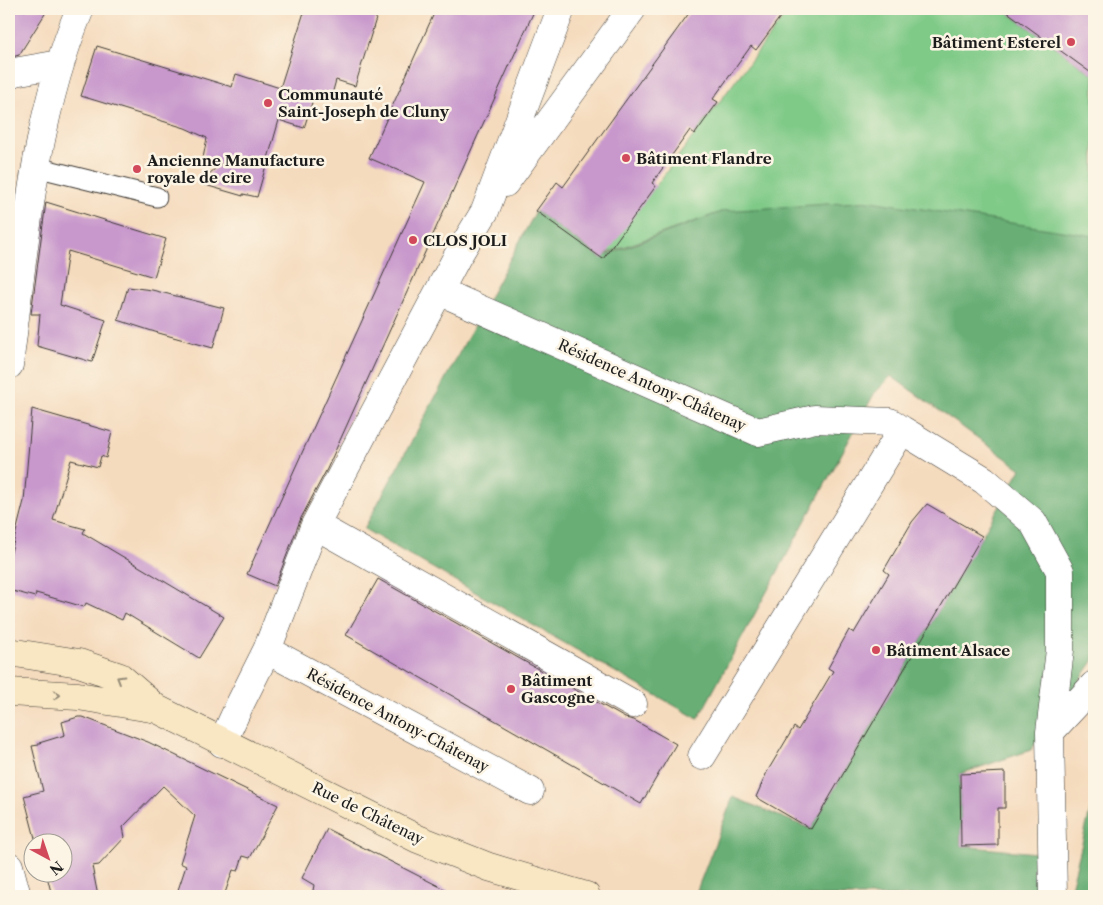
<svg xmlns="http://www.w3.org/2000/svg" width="1103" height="905" viewBox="0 0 1103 905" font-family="'Libre Caslon Text',serif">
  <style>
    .green { fill: #80ca88; stroke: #4e7352 }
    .forest { fill: #68ae74; stroke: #426548 }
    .building { fill: #c898cc }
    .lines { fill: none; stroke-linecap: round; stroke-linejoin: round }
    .service-casing { stroke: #3d3934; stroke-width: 21 }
    .minor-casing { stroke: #3d3934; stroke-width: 29 }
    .secondary-casing { stroke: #3d3934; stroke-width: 29 }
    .service { stroke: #fff; stroke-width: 19 }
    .minor { stroke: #fff; stroke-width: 28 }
    .secondary { stroke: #f9e7c3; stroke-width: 28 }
    .oneway { stroke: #968c78 }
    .poi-dot { fill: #d1495b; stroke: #fcf5e5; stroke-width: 2 }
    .labels { text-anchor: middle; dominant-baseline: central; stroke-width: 5; stroke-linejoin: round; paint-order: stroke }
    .poi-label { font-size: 15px; font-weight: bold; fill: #1c1c1c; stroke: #fcf5e5; text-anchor: start }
    .street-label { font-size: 15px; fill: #1c1c1c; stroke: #fcf5e5 }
  </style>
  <rect width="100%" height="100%" fill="#fcf5e5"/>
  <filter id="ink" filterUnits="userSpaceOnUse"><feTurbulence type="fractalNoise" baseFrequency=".02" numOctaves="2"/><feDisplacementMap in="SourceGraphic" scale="10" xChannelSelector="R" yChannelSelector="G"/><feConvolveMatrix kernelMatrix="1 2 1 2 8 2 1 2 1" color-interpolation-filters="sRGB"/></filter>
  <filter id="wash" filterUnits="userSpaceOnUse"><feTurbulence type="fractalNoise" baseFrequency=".0096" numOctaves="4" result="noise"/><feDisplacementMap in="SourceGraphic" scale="20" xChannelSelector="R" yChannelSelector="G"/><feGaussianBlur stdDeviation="1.12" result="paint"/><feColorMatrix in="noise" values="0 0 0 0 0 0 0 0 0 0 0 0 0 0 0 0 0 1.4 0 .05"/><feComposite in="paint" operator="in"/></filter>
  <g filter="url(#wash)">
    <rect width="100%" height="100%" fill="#f5dbbe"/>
    <path class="green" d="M790 9H1003L1094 75V237L724 211 604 254Z"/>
    <path class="forest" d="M871 201 1094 236V660L1031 750 960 774 961 846 1047 854 1049 896H717L697 890 733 797 811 829 1021 469 891 376 874 394 698 719 364 529 536 211 600 257 724 211Z
      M1094 795V894L1069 896Z"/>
    <g id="blocks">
      <path class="building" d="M9 9H48L19 55 9 58Z
        M305 9H379L355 86 336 80 331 98 315 93 304 128 279 120 257 197 243 194V196L198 183 221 164 203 158 207 138 185 128 81 96 97 46 232 87 236 74 280 88Z
        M436 9H535L327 469 301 518 275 586 247 574 425 182 369 158Z
        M692 9H786L756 50 751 46 713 99 718 102 695 134 690 130 652 183 656 186 603 259 536 211 557 182 563 187Z
        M1003 9H1094V75Z
        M9 191 16 193 9 242Z
        M46 202 166 239 154 277 68 251 60 305 106 320 92 362 37 346 40 314H31Z
        M128 287 152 290 224 308 213 348 155 332 118 320Z
        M32 409 112 432 106 458 101 456 98 467 71 460 53 520 85 529 83 533 224 617 199 658 125 613 122 620 86 603 84 607 36 593 35 597 9 590V560L24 501Z
        M927 504 982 536 811 829 756 797 767 772 794 727 798 730 833 671 828 668 849 630 854 633 889 574 884 570 912 522Z
        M378 579 625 718 634 720 676 744 641 804 346 635Z
        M78 717H83L148 742 278 805 250 858 243 856 238 871 233 870 224 896H176L186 866 180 863 195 816 163 786 123 827 125 837 99 865 92 866 98 896H52L46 872H62V842H36L24 796 43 791 32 746 39 745V743L65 735 62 722Z
        M1005 772V808H998V845L961 846 960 774Z
        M327 829 458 896H312L314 885 302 878Z"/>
    </g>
  </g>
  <g filter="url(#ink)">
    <use href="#blocks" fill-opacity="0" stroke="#3d3934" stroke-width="1"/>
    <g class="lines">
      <g class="service-casing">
        <path id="service" d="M36 167 157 197"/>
      </g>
      <g class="minor-casing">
        <path id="minor" d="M9 75 14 72 60 64
          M505 183 632 9
          M439 291 758 432 815 419 890 422 902 430 984 480 1033 522 1060 571V650L1050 732 1094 685
          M9 365C25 246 33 121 80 9
          M315 525 633 704
          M267 650 530 791
          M1050 732 1053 896
          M222 743 240 704 267 650 315 525 457 257 485 211 561 9
          M702 756 902 430
          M9 866 17 896"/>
      </g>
      <g class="secondary-casing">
        <path id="secondary" d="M9 652 79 663 120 677 157 709 418 839 489 867 586 896
          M9 692 78 696 157 709"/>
      </g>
      <use href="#service" class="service"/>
      <use href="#minor" class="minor"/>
      <use href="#secondary" class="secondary"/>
    </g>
    <defs><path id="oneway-chevron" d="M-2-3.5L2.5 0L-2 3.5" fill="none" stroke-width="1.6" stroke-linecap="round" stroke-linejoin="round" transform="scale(1.25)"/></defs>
    <g class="oneway">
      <use href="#oneway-chevron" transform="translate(120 679) rotate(-149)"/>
      <use href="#oneway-chevron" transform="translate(57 695) rotate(3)"/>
    </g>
  </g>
  <g class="poi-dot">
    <circle cx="1071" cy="42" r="5"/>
    <circle cx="268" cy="103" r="5"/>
    <circle cx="626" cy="158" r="5"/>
    <circle cx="137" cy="169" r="5"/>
    <circle cx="413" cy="240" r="5"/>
    <circle cx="876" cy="650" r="5"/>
    <circle cx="511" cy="689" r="5"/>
  </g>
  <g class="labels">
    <g class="poi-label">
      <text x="1061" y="42" text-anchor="end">Bâtiment Esterel</text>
      <text x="278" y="94">Communauté<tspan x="278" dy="17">Saint-Joseph de Cluny</tspan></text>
      <text x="636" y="158">Bâtiment Flandre</text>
      <text x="147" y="160">Ancienne Manufacture<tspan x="147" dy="17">royale de cire</tspan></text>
      <text x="423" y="240">CLOS JOLI</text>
      <text x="886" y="650">Bâtiment Alsace</text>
      <text x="521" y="680">Bâtiment<tspan x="521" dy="17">Gascogne</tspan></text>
    </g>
    <g class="street-label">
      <text transform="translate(652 385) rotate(24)">Résidence Antony-Châtenay</text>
      <text transform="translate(398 720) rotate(28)">Résidence Antony-Châtenay</text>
      <text transform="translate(368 813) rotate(26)">Rue de Châtenay</text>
    </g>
  </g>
  <rect width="1103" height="905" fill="none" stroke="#fcf5e5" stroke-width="30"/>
  <g transform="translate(48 858) rotate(140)"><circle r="24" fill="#fcf5e5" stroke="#a29e95"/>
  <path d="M0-4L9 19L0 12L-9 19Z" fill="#d1495b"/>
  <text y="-8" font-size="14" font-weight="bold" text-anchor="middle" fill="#1c1c1c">N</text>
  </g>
</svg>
